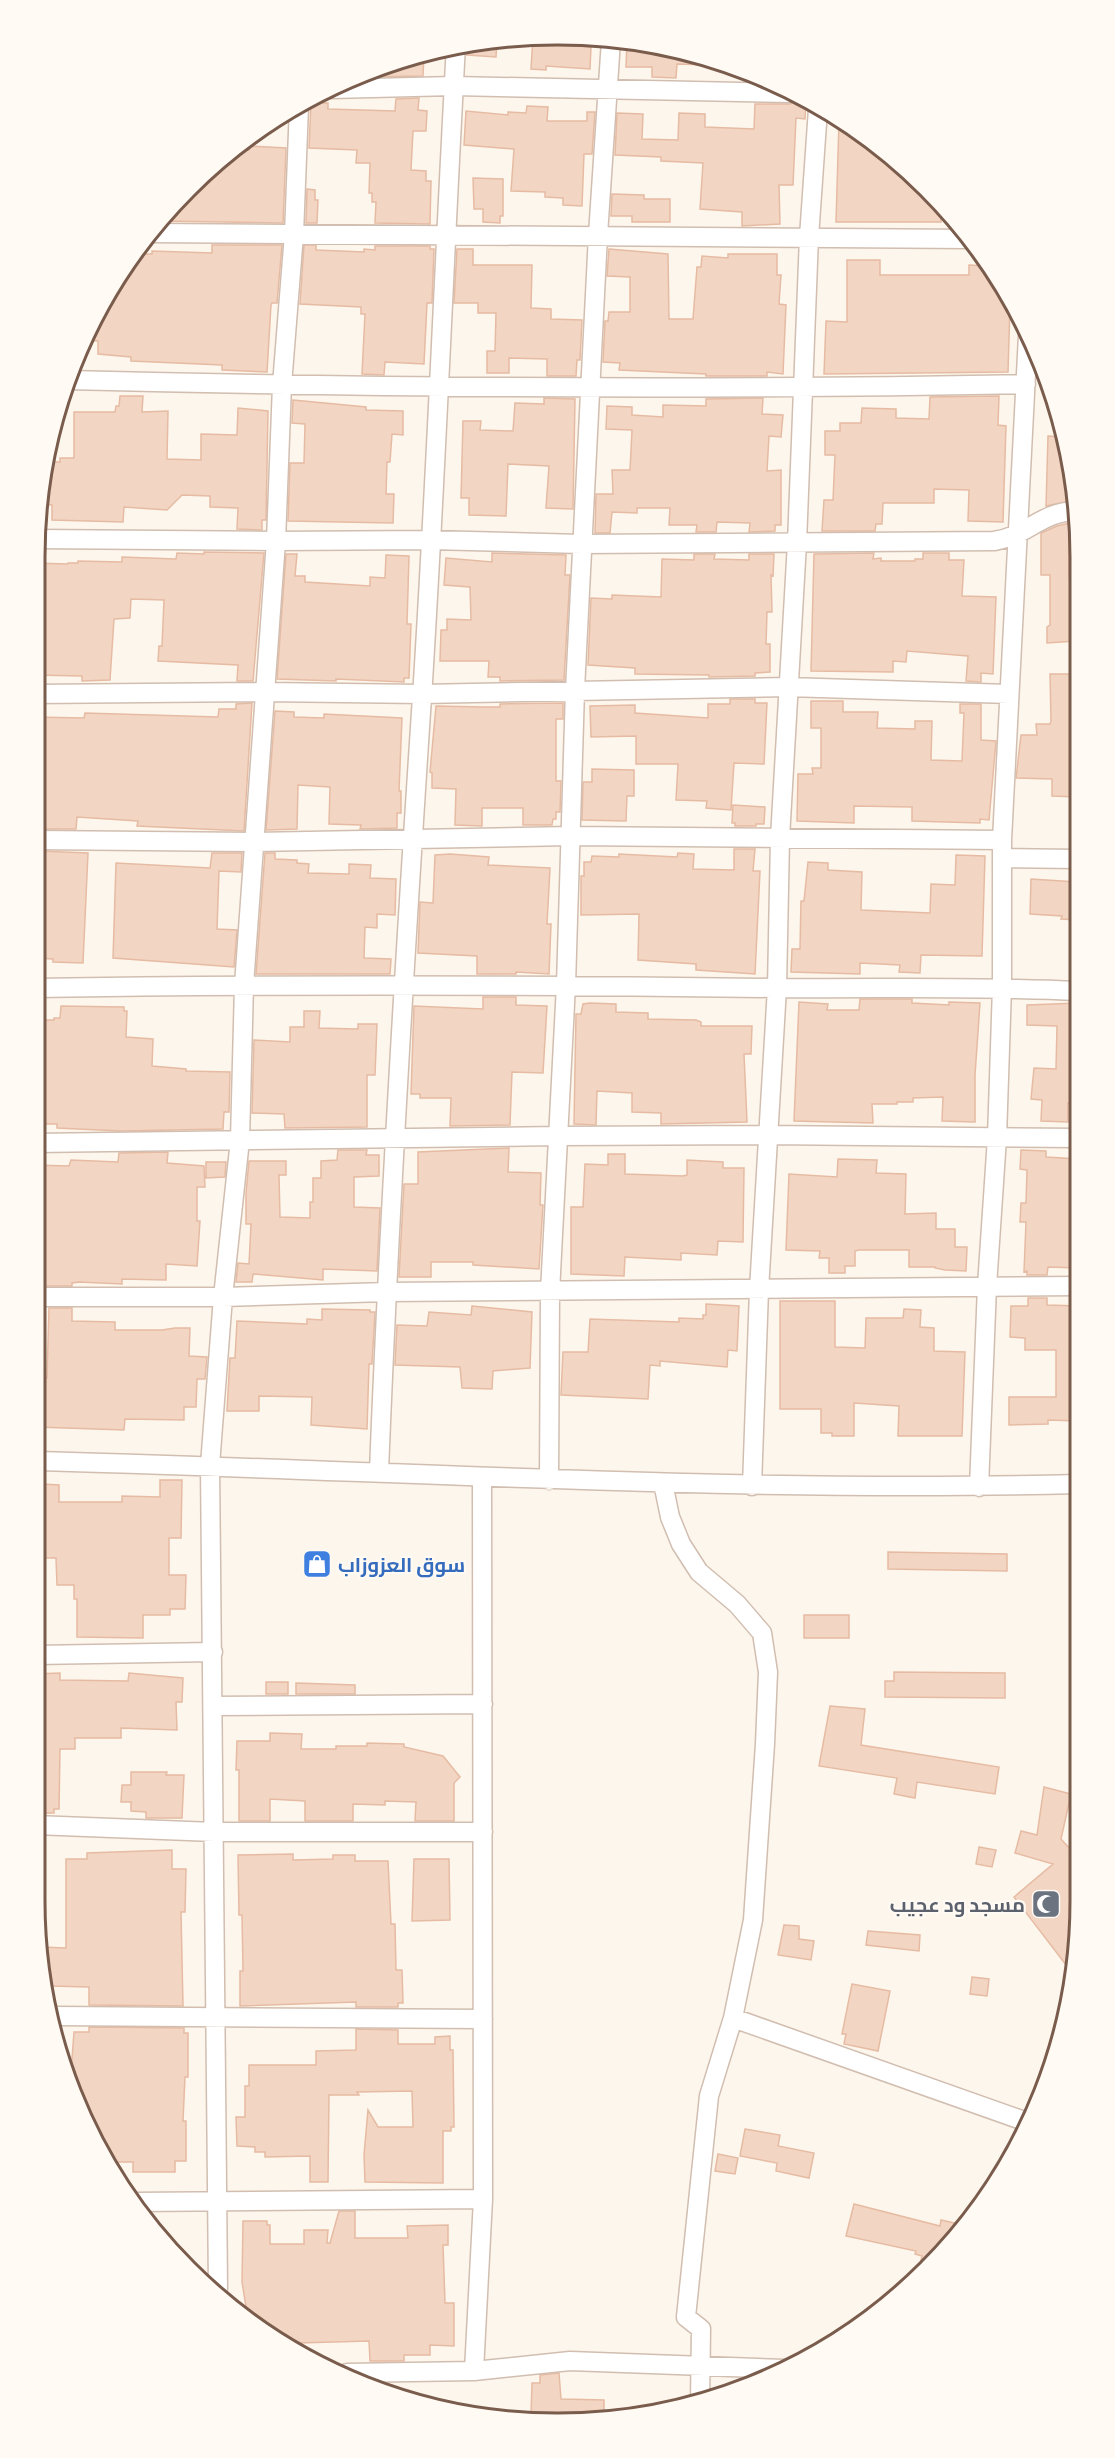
<svg xmlns="http://www.w3.org/2000/svg" width="1115" height="2458" viewBox="0 0 1115 2458" font-family="Barlow,Cairo,sans-serif">
  <style>
    .building { fill: #f3d5c3; stroke: #e6bba3; stroke-width: 1.5 }
    .lines { fill: none; stroke-linecap: round; stroke-linejoin: round }
    .minor-casing { stroke: #d1beb0; stroke-width: 21 }
    .minor { stroke: #fff; stroke-width: 18 }
    .labels { text-anchor: middle; dominant-baseline: central; stroke-width: 4.5; stroke-linejoin: round; paint-order: stroke }
    .shop-label { font-size: 20px; font-weight: bold; fill: #366cbe; stroke: #fffaf3; text-anchor: start }
    .worship-label { font-size: 20px; font-weight: bold; fill: #5b616d; stroke: #fffaf3; text-anchor: end }
    .rim { fill: none; stroke: #7a5c4d; stroke-width: 3 }
  </style>
  <rect width="100%" height="100%" fill="#fdf6ec"/>
  <path class="building" d="M559 35V45L591 47 590 69 546 66V70L531 69 533 37Z
    M497 40 496 57 467 55V43Z
    M627 41 659 44 708 59V65L677 64 676 78 652 77V67H626Z
    M424 54 423 76 352 77 357 74Z
    M419 98 418 110 427 111 426 131H413L411 170 426 171V181H431L430 224 375 223 376 202H372V193H369L370 163H356L357 150 309 148 311 103H328V109L395 111 396 99Z
    M800 99 806 102 805 119 796 118 793 185H779L780 224 742 226V212L700 209 703 163 661 161V157L615 155 617 113 643 114 642 139 678 140 679 113 705 114V127L754 129 755 104H790Z
    M527 106 548 107 547 121H587V112H595L592 154H584L582 206 563 205V198L545 197V192L511 191 514 149 464 145 466 111 508 115V112L526 113Z
    M839 121 856 131V140L876 142 941 208V222H836Z
    M249 146 286 148 283 223 160 221 187 188 218 163H230V153L234 150H249Z
    M473 178 503 179V216H500V223L483 222V209H474Z
    M307 189 315 190V200H318L317 223H306Z
    M612 194 644 195V199H670V222H632V216H611Z
    M212 245H282L277 303H272L271 305 267 372 222 370V365L131 361V357L98 354V341L83 340 122 267 134 254H152V251L212 253Z
    M304 245H316V250L364 252V249L375 250V246H430V249H434L432 303H427L424 364 385 362 384 375 362 374 365 314H361V307L300 304Z
    M457 249H473V265H532L531 308 551 309V319L582 320 580 360H577L576 376H547V359L509 358V373H487V351H495L496 313H478V303H454Z
    M609 249 668 254 669 319H693L697 267H701L702 256 728 258V254H777V275H781L779 304 786 305 783 374 767 372V376H706V374L619 370 620 363 603 362 605 321H608L609 312H630V277L607 276Z
    M847 260H880V275H969V265L988 266 1010 305 1008 372 824 374 826 321 847 322Z
    M120 396H143L142 412 168 411 167 459 201 460V434L237 435 238 408 268 411 266 520H262V530L237 529 238 508 210 507V496L182 495 167 510 124 507 123 522 52 520V505L40 504 44 462H60V458H74V412H115L116 406H119Z
    M999 396 998 425 1006 426 1003 522 968 521 969 490 934 489V503H883L882 524H876L875 531H822L824 500H833L835 455H825V431H840V423H861L862 408 896 409V418L929 419 930 397Z
    M544 398 575 399 573 509 546 508 549 466 508 464 506 516 469 515V498H461L463 421H481L480 430 513 431 515 403 544 404Z
    M763 398 762 414 783 415 781 437 769 436 767 471 781 470V525H775V531L749 532 750 523 717 522 716 532H696L697 525H669L670 508H637V513L612 512 610 533H595L596 494H613L612 470H630L632 430 606 429 607 406 632 407V415L663 417V405L706 406V399Z
    M293 400 366 407V410L403 411V435L392 434 390 462H387L386 494H394L393 523 288 521 290 463H304L305 424 292 423Z
    M1048 436 1062 437 1076 489V500L1046 506Z
    M1075 522V535H1069V578H1073L1072 589H1076V641L1047 643V627L1050 625V575H1041V533L1057 526Z
    M204 552 264 553 253 681H237L238 665 158 661 159 646H162L164 600 131 599 130 618 114 619 110 680 82 681V676L34 675V563L67 564 68 563H78V561L122 562V557L176 559 177 553 204 554Z
    M492 553 566 555 565 575H570L564 680 500 681V677H488L489 661H440L441 630H447V619L471 620 470 587 444 585 446 558 492 562Z
    M874 553 873 559 881 558V561H915V559H923V553H949V560H964L962 596 996 597 993 674 981 673V682L966 681 968 656 907 651 906 662 893 661V672L811 671 814 554Z
    M286 554H297L295 576H305V582L370 586V577L385 578 386 555 409 556 407 624H411L409 678H404V682L336 679V681L277 679Z
    M694 554H715L714 559 749 560V554H774L773 576 771 575 772 612H767L766 644H770V672L755 673V676L709 677V675L635 674V668L588 665 591 598 612 599V595L661 597 662 559 694 560Z
    M1050 674H1077V797L1052 796V779L1016 778 1021 735H1037L1036 724H1050L1051 721Z
    M730 699H755V703H767L764 764 734 763 731 810 706 808 707 801 676 800 678 764H636V736L591 737 590 706 635 705V713L708 718V704H730Z
    M811 701H843V712H878L877 728 915 729V721H932L931 760 962 761 964 713H960V704H981V740L996 741 989 820 980 819V823L912 821V807L854 806V823L797 821 798 774H813L812 768H821V728H811Z
    M252 703 244 831 137 826 138 821 77 817 76 829H34L37 768H34V717L84 718 85 713 218 717 219 709H236V704Z
    M563 703V719H556V781H561L560 812H556V819H553L552 825H523V808H482V826L455 825 456 789 432 788V773L430 772 436 706 483 707H500V704Z
    M275 711 294 712V717L324 718V714L402 718 399 791H401V813H397V828L360 829 361 825 329 824 330 787 298 785 297 829 266 830Z
    M592 769 634 770V796H627L626 821 582 820 583 782H592Z
    M733 805 765 807 764 824H756V826H735V823H732Z
    M734 849H755L753 871H760L755 974 696 970V964L638 960 639 914 581 915V876H584V862H591L592 856 619 857V854L677 857 678 853 694 854 693 869 734 870Z
    M39 851 88 853 83 963 53 962V959L34 958V862L38 863Z
    M212 853H242L241 872 219 871 217 929 237 930 234 967 113 958 116 863 210 868Z
    M265 853H275V859L297 860V863L309 864 308 873 349 874V864L371 865 370 878 396 879 395 915 377 914V928L365 927 364 958 391 959 390 974H256Z
    M450 854 489 857 488 865 550 868 547 924H551L549 974 516 972V974H477V956L418 953 420 902 433 903 435 855Z
    M956 855 985 856 982 956 921 955 920 973 899 972 900 965 860 963V974L791 972 792 949H800L801 901H804L808 862 828 863V870L862 872 861 910 930 913 931 884 955 885Z
    M1031 879 1077 882V920L1061 919 1062 916 1030 914Z
    M483 997H516V1005L547 1006 543 1073 512 1072 510 1125 450 1126 451 1098H420V1094H411L414 1006 483 1009Z
    M860 999H912V1003L949 1005V1002L980 1003 975 1075V1122L942 1121 943 1097 913 1098V1102H897V1104H872L873 1123 794 1121 799 1002 828 1004 827 1010H859Z
    M590 1003 616 1004V1012L648 1013V1019L696 1020 701 1022V1026H752L751 1054H744L747 1122 661 1124V1113L632 1112V1093L597 1091 596 1125 574 1124 576 1014H581L583 1004Z
    M1078 1003V1103H1068V1122L1041 1121 1042 1100 1031 1099 1034 1068 1056 1069 1057 1026 1027 1025V1005Z
    M61 1006 124 1007V1011H127L126 1037 153 1039 152 1066 186 1069V1071L230 1072 229 1112H224L223 1129 121 1131 57 1128V1124H34V1020H54V1018H60Z
    M304 1011H320L319 1028 358 1029V1024H377L375 1075H367V1127L285 1128 284 1114 252 1113 254 1040 290 1042V1027H304Z
    M509 1148 508 1172 541 1173 540 1205H543L539 1269 473 1265V1262H431V1277H399L404 1184H418V1152Z
    M338 1150H367L366 1155H379V1176L354 1177V1207L380 1208 377 1271 323 1269V1280L253 1274 252 1282H236L238 1263 249 1264 251 1224H246V1193L249 1161H286V1175H279L280 1217 310 1218V1202H313V1178H321V1161L337 1160Z
    M1021 1150 1046 1151V1157L1078 1159V1268L1048 1267 1047 1275H1027V1271L1024 1272 1026 1222H1020L1021 1203H1026L1027 1170 1020 1169Z
    M168 1152 167 1163 204 1166 205 1187H197V1221H200L197 1266 166 1264V1280L122 1279V1284L79 1282 72 1283V1286H34V1165L69 1166 71 1160 118 1162 119 1153Z
    M608 1154H625V1174L683 1176 687 1175V1160L723 1162V1168H744L743 1242 718 1241 717 1255 681 1253V1260L625 1257 624 1276 571 1274V1207H583L585 1164 608 1165Z
    M838 1159 877 1160 876 1173 906 1174 905 1214 936 1213V1229H955V1247H967L966 1271 945 1270 935 1268V1267H909V1250H859L855 1251V1266H845V1273H829V1258H819L820 1251 786 1250 789 1174 837 1177Z
    M206 1162H226L225 1177 206 1178Z
    M1028 1298H1047V1305L1079 1306V1421L1048 1420V1424L1009 1425V1397H1056V1350H1025V1338L1010 1337 1011 1306H1028Z
    M780 1301H835V1347L865 1348 866 1318H903L904 1309 921 1310 920 1327 934 1328V1351L965 1352 962 1436H898L899 1406 854 1403V1436H832V1433H821V1409H780Z
    M706 1304 739 1306 737 1351 728 1350 727 1367 660 1361V1366L650 1365 648 1399 561 1395 563 1352H588L590 1319 679 1322V1318L703 1319V1315H706Z
    M472 1306 532 1312 530 1368 493 1371 492 1389 462 1388 460 1367 395 1365 397 1325 427 1326 429 1312 471 1315Z
    M49 1308H72V1321L115 1322V1330H162L175 1328H190L189 1356 207 1357 205 1379H197L196 1407H184V1420L125 1419 124 1430 36 1427 34 1377 47 1378Z
    M322 1309 370 1310V1312H375L372 1364H369L367 1429 311 1425 312 1397 259 1396V1411H227L230 1358H235L237 1321 307 1324V1319L322 1320Z
    M160 1480H182L181 1538H169V1575H186L185 1609H170V1615H143V1638L77 1637V1599H74V1585H57L56 1558H37L34 1523 41 1524V1515H43V1484L59 1485V1502H122V1496L160 1497Z
    M888 1552 1007 1554V1571L888 1569Z
    M804 1615H849V1638H804Z
    M894 1672 1005 1673V1698L885 1697V1681H894Z
    M60 1673V1680L128 1681 129 1673 183 1678 182 1702H176L177 1730 121 1728V1738H75V1749H60L59 1809H54V1813H34V1674Z
    M266 1682H288V1694H266Z
    M296 1683 355 1685V1694H296Z
    M830 1706 865 1709 861 1745 999 1767 995 1794 917 1782 915 1798 894 1794 897 1778 819 1766Z
    M270 1733 302 1734 301 1749H336V1746H367V1743L404 1744V1747L443 1756 460 1777 454 1783V1821H415L416 1802 385 1801V1805L353 1804V1821H305V1801L270 1799V1821H239V1770H236L237 1741H270Z
    M131 1772H167L166 1775H184L182 1818H146V1812L131 1811V1802H121L122 1785H131Z
    M1044 1787 1071 1794 1061 1839 1080 1860V1892L1071 1900 1080 1911 1073 1974 1014 1897 1053 1864 1015 1853 1021 1831 1037 1835Z
    M979 1847 996 1850 992 1867 976 1864Z
    M172 1850V1869H186L185 1912H181L183 2006 89 2005V1987L49 1986 42 1947 66 1948V1859H87V1853Z
    M293 1854V1860L333 1859V1855H355V1861H388L391 1924H395L396 1970H402L403 2003H398V2007H356V2002L240 2006V1971H243L242 1915H239L238 1855Z
    M414 1859H449L450 1920 412 1921Z
    M784 1925 799 1926V1939L814 1941 811 1960 778 1955Z
    M868 1931 920 1935 919 1951 866 1945Z
    M972 1977 989 1979 987 1996 970 1994Z
    M852 1984 890 1991 878 2051 844 2044 846 2034H842Z
    M89 2027 184 2028V2033H188V2077H185L183 2121H186V2161H175V2172H133V2162H104L70 2086 74 2032H89Z
    M356 2029 398 2030V2044H435V2037L450 2036V2050H453L454 2127H451V2131H443V2183L365 2182 364 2155 368 2110 378 2127H413L412 2091 357 2092 359 2095H329L328 2182H310V2156L265 2157V2152H255V2147L237 2146 236 2117H245V2086H249V2065H316V2051L356 2050Z
    M745 2129 780 2135 778 2146 814 2153 809 2178 776 2171 777 2163 740 2156Z
    M718 2154 738 2158 735 2174 715 2171Z
    M854 2204 940 2226 941 2220 963 2225 950 2246 918 2273 922 2256 915 2254 916 2251 846 2236Z
    M339 2211H355V2238H408L407 2226 448 2225V2245H443L445 2303H454V2346L430 2345V2355H404V2361H370L369 2341 298 2343V2354L263 2326 262 2318H253L247 2313 242 2282 243 2221H267V2225H270V2244H304V2230H328L327 2243H330Z
    M559 2373 561 2399 604 2400V2418L531 2416 532 2383H540V2375Z"/>
  <g class="lines">
    <g class="minor-casing">
      <path id="minor" d="M331 89 454 86 790 93
        M150 233 972 239
        M67 380C387 388 706 390 1026 384
        M36 539 276 541 430 540 581 544 994 541C1028 536 1040 512 1076 511
        M35 694 265 692 422 694 788 687 1009 694
        M35 840 253 842 571 836 1002 840
        M1002 858 1077 859
        M35 988C281 984 527 985 774 988 875 989 976 986 1078 991
        M35 1143 559 1136 767 1135 1078 1138
        M35 1297H223L386 1292 1079 1286
        M35 1461C383 1470 731 1493 1079 1484
        M379 1472C389 1213 405 955 422 697 436 480 444 262 456 45
        M549 1480 550 1292 566 985 575 690 598 235 611 40
        M663 1483 670 1517 681 1544 699 1572 737 1604 762 1633 768 1672 765 1744 753 1920 733 2018 709 2096 686 2317 701 2329 700 2402
        M752 1486 759 1290 777 988 780 838 797 543 809 237 818 109
        M979 1487 987 1286 997 1138 1002 987V840L1028 335
        M35 1655 213 1652
        M213 1706 483 1704
        M35 1825 214 1832H483
        M54 2016 483 2019
        M733 2018 1027 2122
        M134 2202 483 2199
        M218 2289 210 1465 223 1297 240 1140 244 985 276 541 282 385 294 234 299 106
        M474 2371 483 2199 482 1478
        M347 2373 474 2371 570 2361 785 2369"/>
    </g>
    <use href="#minor" class="minor"/>
  </g>
  <defs>
    <g id="shop-square" transform="scale(1.5)"><rect x="-9" y="-9" width="18" height="18" rx="4" fill="#3f7fe0" stroke="#fffaf3"/><path d="M-5-2.5h2.3a2.7 3.5 0 0 1 5.4 0H5L5.5 6h-11ZM-1.5-2.5h3a1.5 2.3 0 0 0-3 0Z" fill="#fff"/></g>
    <g id="mosque-square" transform="scale(1.5)"><rect x="-9" y="-9" width="18" height="18" rx="4" fill="#6b7280" stroke="#fffaf3"/><path d="M3.5-4.9A6 6 0 1 0 3.5 4.9A5 5 0 1 1 3.5-4.9Z" fill="#fff"/></g>
  </defs>
  <g fill-rule="evenodd">
    <use href="#shop-square" x="317" y="1564"/>
    <use href="#mosque-square" x="1046" y="1904"/>
  </g>
  <g class="labels">
    <g class="shop-label">
      <text x="338" y="1564">سوق العزوزاب</text>
    </g>
    <g class="worship-label">
      <text x="1025" y="1904">مسجد ود عجيب</text>
    </g>
  </g>
  <path d="M0 0H1115V2458H0ZM557 45H558A512 512 0 0 1 1070 557V1901A512 512 0 0 1 558 2413H557A512 512 0 0 1 45 1901V557A512 512 0 0 1 557 45Z" fill="#fffaf3" fill-rule="evenodd"/>
  <path class="rim" d="M557 45H558A512 512 0 0 1 1070 557V1901A512 512 0 0 1 558 2413H557A512 512 0 0 1 45 1901V557A512 512 0 0 1 557 45Z"/>
</svg>
